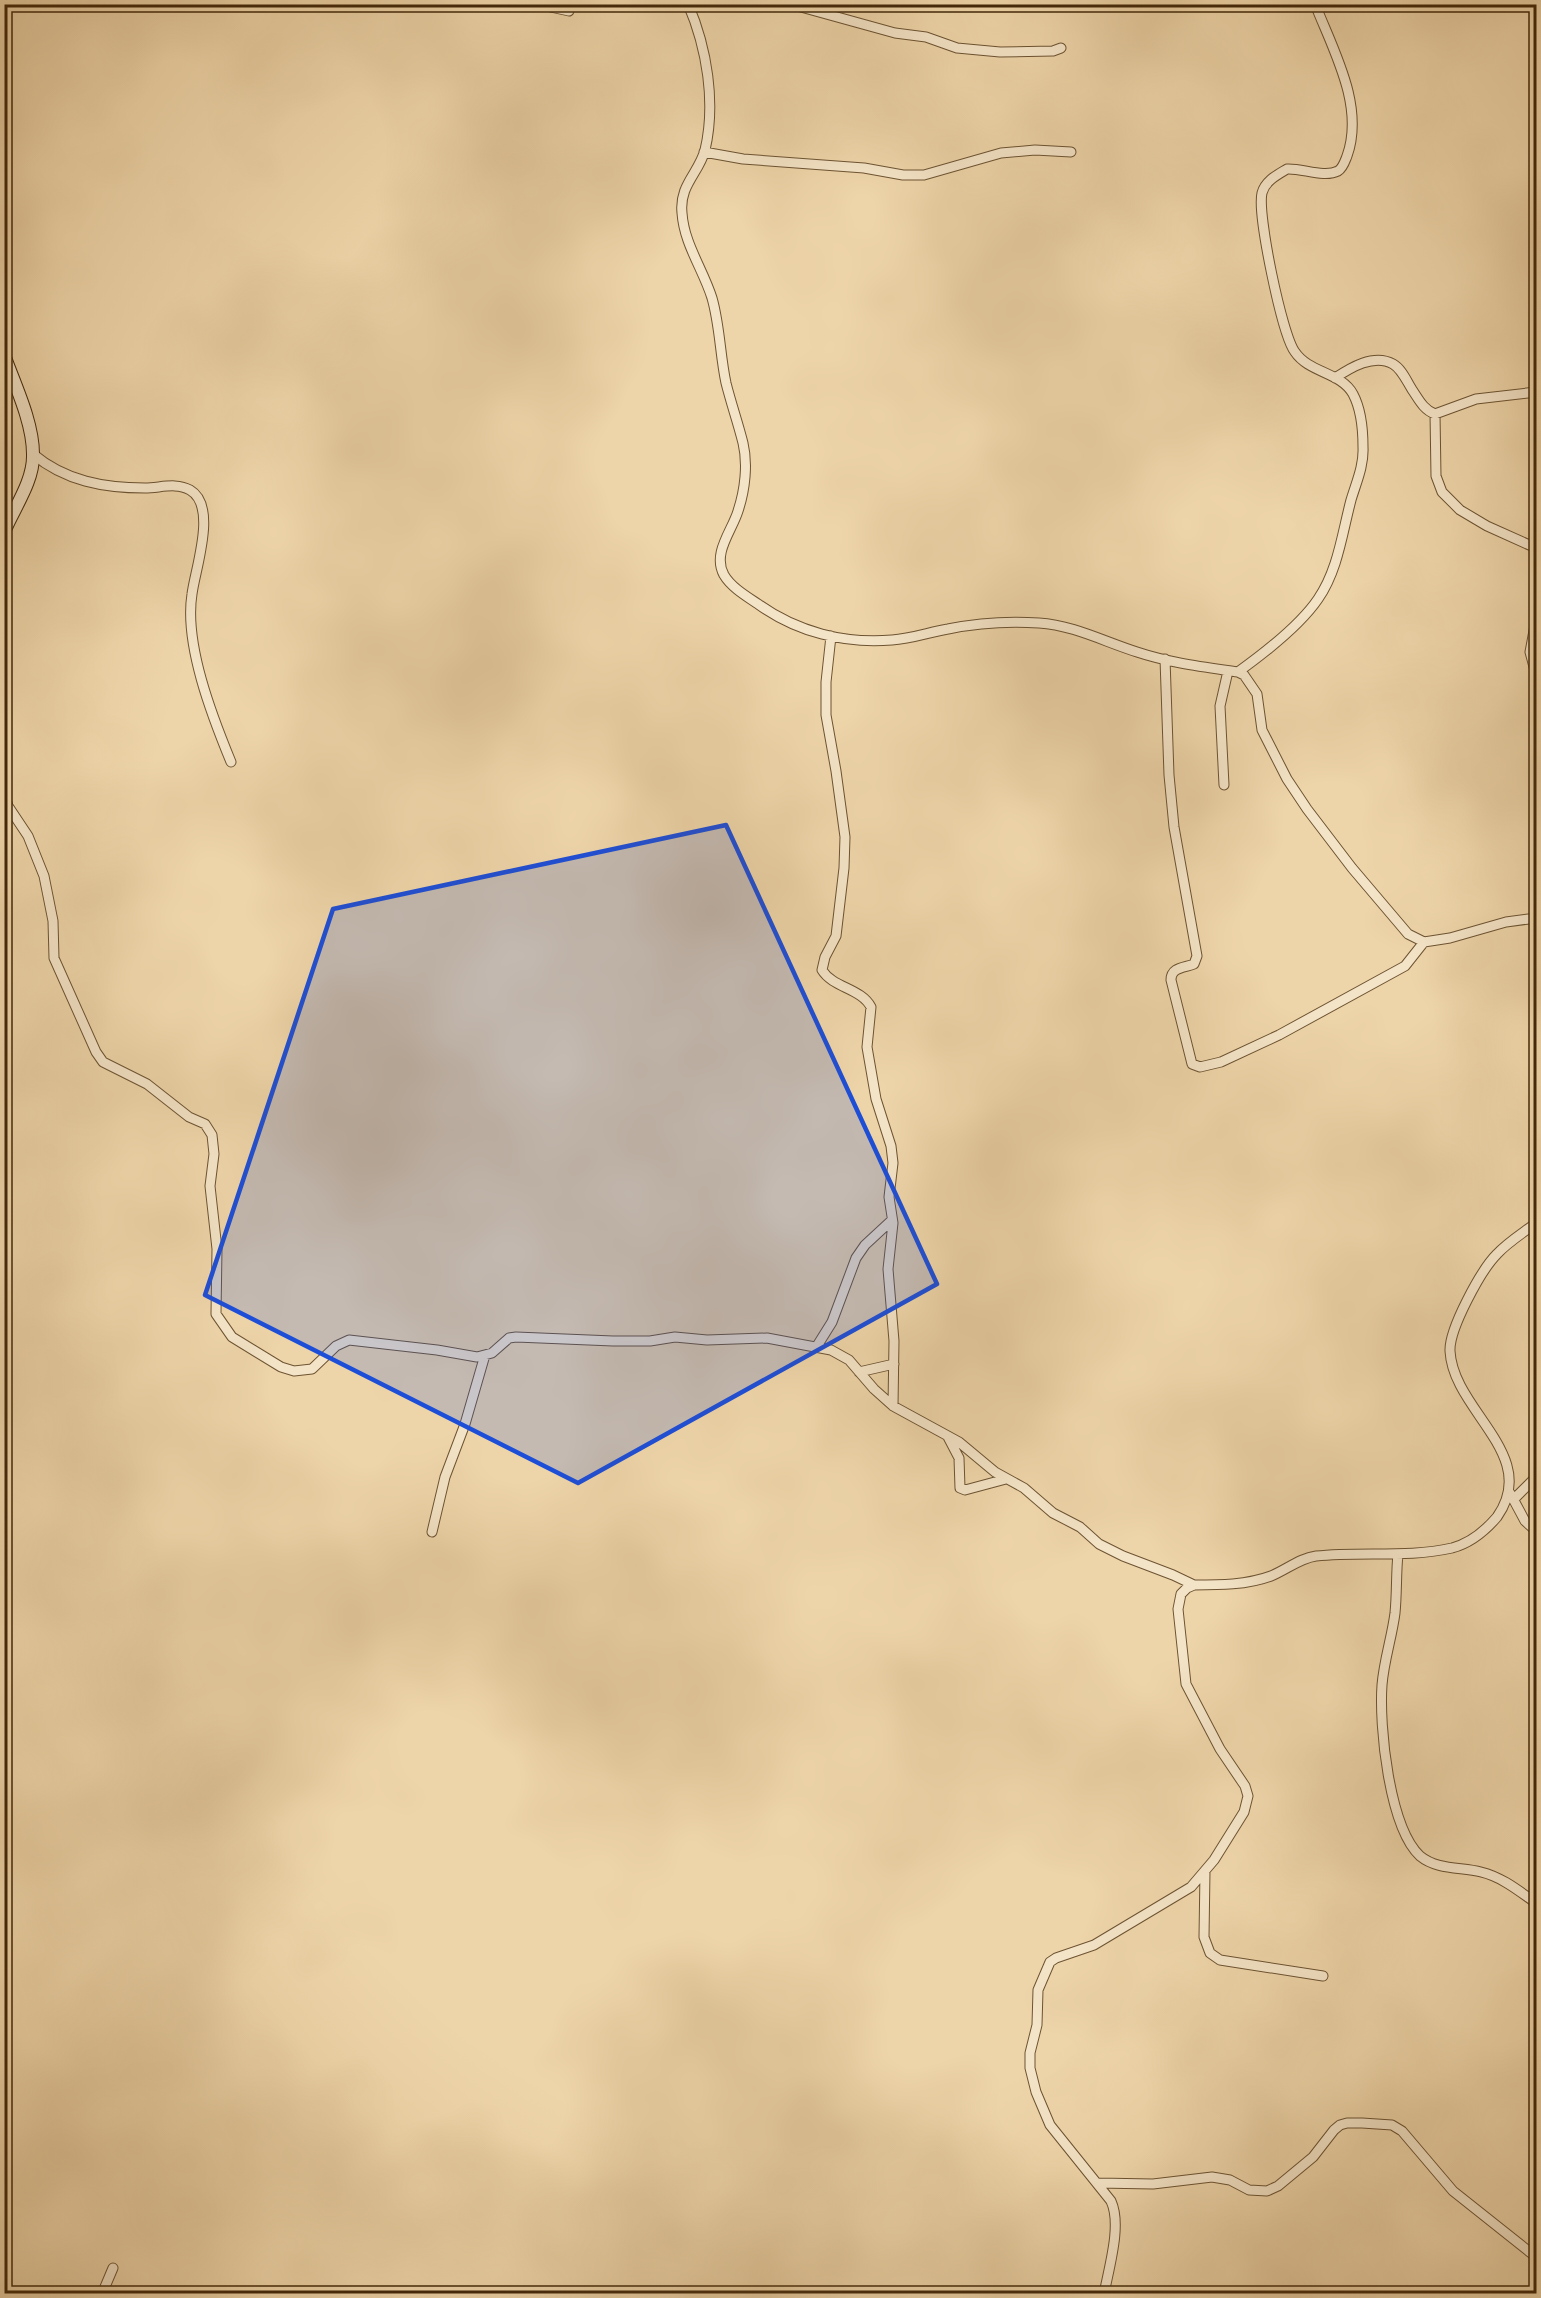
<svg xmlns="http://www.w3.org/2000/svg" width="1541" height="2298" viewBox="0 0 1541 2298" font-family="Vollkorn,serif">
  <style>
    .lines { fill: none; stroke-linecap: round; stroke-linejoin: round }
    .street-casing { stroke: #6d5332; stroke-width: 11 }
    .secondary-casing { stroke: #42280a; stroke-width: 14 }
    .street { stroke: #f4e4c7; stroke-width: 9 }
    .secondary { stroke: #f4e4c7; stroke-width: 12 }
    .marked { fill: #1d4ed8; fill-opacity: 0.2; stroke: #1d4ed8; stroke-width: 4.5; stroke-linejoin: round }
  </style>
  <rect width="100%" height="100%" fill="#eed5a9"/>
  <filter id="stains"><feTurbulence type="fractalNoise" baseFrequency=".00333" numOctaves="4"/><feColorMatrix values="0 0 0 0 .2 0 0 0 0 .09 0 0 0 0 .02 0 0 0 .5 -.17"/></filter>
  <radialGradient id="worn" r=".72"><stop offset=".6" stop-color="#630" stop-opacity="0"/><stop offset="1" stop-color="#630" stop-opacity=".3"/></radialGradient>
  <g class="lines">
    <g class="street-casing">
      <path id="street" d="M537 4 569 11V4
        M688 4C707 48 716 103 705 150 699 173 679 185 682 213 684 244 703 269 712 298 720 326 720 355 726 383 731 403 738 423 743 443 748 464 745 490 738 511 732 531 712 553 724 575 731 587 746 596 758 604 797 632 844 644 892 640 911 639 930 632 948 629 977 623 1010 621 1039 623 1073 625 1105 642 1137 652 1170 663 1204 667 1238 672L1244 675 1257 694 1262 730 1287 779 1307 809 1352 868 1408 934 1424 942 1450 938 1506 922 1536 918
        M790 4 895 33 926 37 957 48 1000 52 1053 51 1061 48
        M704 152 743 159 864 168 903 175H924L1001 153 1035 150 1071 152
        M1335 378C1350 368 1374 353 1393 364 1402 369 1407 382 1413 391 1419 400 1424 410 1435 414L1476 399 1536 392
        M1435 414 1436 476 1442 492 1460 510 1487 526 1536 548
        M33 454C65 481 104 488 145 488 160 488 176 482 190 490 218 506 195 569 192 594 184 644 212 716 231 762
        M1536 620 1530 652 1536 674
        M831 636 826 682V715L836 771 845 837 844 868 836 936 825 957 822 970C833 988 861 988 871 1007L867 1047 876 1099 891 1146 893 1163 889 1197 893 1223 888 1269 894 1341 893 1406
        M1165 659 1169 775 1174 827 1197 956 1194 964C1184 968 1171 967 1171 980L1192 1064 1200 1067 1221 1062 1279 1035 1405 966 1424 942
        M1238 672C1263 654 1301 624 1318 599 1338 570 1342 534 1351 500 1356 483 1364 466 1363 447 1363 431 1361 409 1353 394 1341 372 1309 373 1295 352 1282 335 1257 214 1262 193 1265 181 1277 175 1287 169 1302 168 1324 178 1338 171 1343 168 1345 161 1347 156 1365 106 1333 50 1315 4
        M1224 785 1220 706 1228 671
        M4 793 8 806 28 836 44 876 53 921 54 958 96 1052 103 1062 147 1084 189 1117 205 1124 212 1135 214 1154 210 1186 217 1249 216 1314 232 1337 281 1367 294 1371 312 1369 336 1346 349 1340 437 1350 477 1357 492 1353 509 1338 516 1337 613 1341H650L675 1337 707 1340 767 1338 831 1350 849 1360 874 1389 893 1406 959 1442 995 1472 1024 1488 1053 1513 1080 1527 1099 1544 1123 1556 1173 1575 1194 1585
        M817 1346 832 1322 856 1258 865 1245 892 1220
        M859 1372 894 1364
        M948 1437 959 1458 960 1488 965 1490 1006 1479
        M1510 1493 1525 1521 1536 1531
        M1514 1499 1536 1477
        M432 1532 445 1477 465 1424 485 1355
        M1398 1554C1396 1573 1397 1593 1395 1613 1392 1637 1384 1660 1382 1685 1379 1726 1389 1827 1420 1856 1437 1870 1461 1867 1481 1872 1502 1877 1519 1891 1536 1903
        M1205 1871 1204 1937 1210 1953 1220 1960 1323 1976
        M1098 2183 1153 2184 1212 2177 1230 2180 1249 2190 1267 2191 1278 2186 1313 2157 1334 2130 1340 2125 1347 2123H1362L1392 2125 1402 2131 1453 2191 1536 2257
        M102 2294 113 2268
        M1104 2294C1109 2267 1122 2225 1111 2201L1050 2125 1036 2092 1030 2068V2053L1037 2025 1038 1990 1050 1962 1056 1958 1094 1945 1191 1887 1214 1860 1244 1812 1248 1796 1245 1786 1220 1749 1186 1684 1178 1609 1181 1594 1187 1588 1194 1585C1219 1585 1247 1585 1271 1576 1286 1570 1300 1558 1316 1556 1361 1551 1408 1558 1452 1548 1471 1543 1485 1531 1497 1517 1541 1455 1453 1411 1450 1351 1449 1329 1481 1270 1497 1254 1508 1242 1523 1233 1536 1223"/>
    </g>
    <g class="secondary-casing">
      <path id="secondary" d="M4 355C15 385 33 422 33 454 34 481 14 508 4 532"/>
    </g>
    <use href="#street" class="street"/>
    <use href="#secondary" class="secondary"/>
  </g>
  <path class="marked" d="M726 825 937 1284 578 1483 205 1295 333 909Z"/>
  <rect width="1541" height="2298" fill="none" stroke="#eed5a9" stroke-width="24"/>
  <rect x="6" y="6" width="1529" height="2286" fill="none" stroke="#42280a" stroke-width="3"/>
  <rect x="12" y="12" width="1517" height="2274" fill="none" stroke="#42280a" stroke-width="1.5"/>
  <rect width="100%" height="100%" filter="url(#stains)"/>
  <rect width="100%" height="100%" fill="url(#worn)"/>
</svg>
